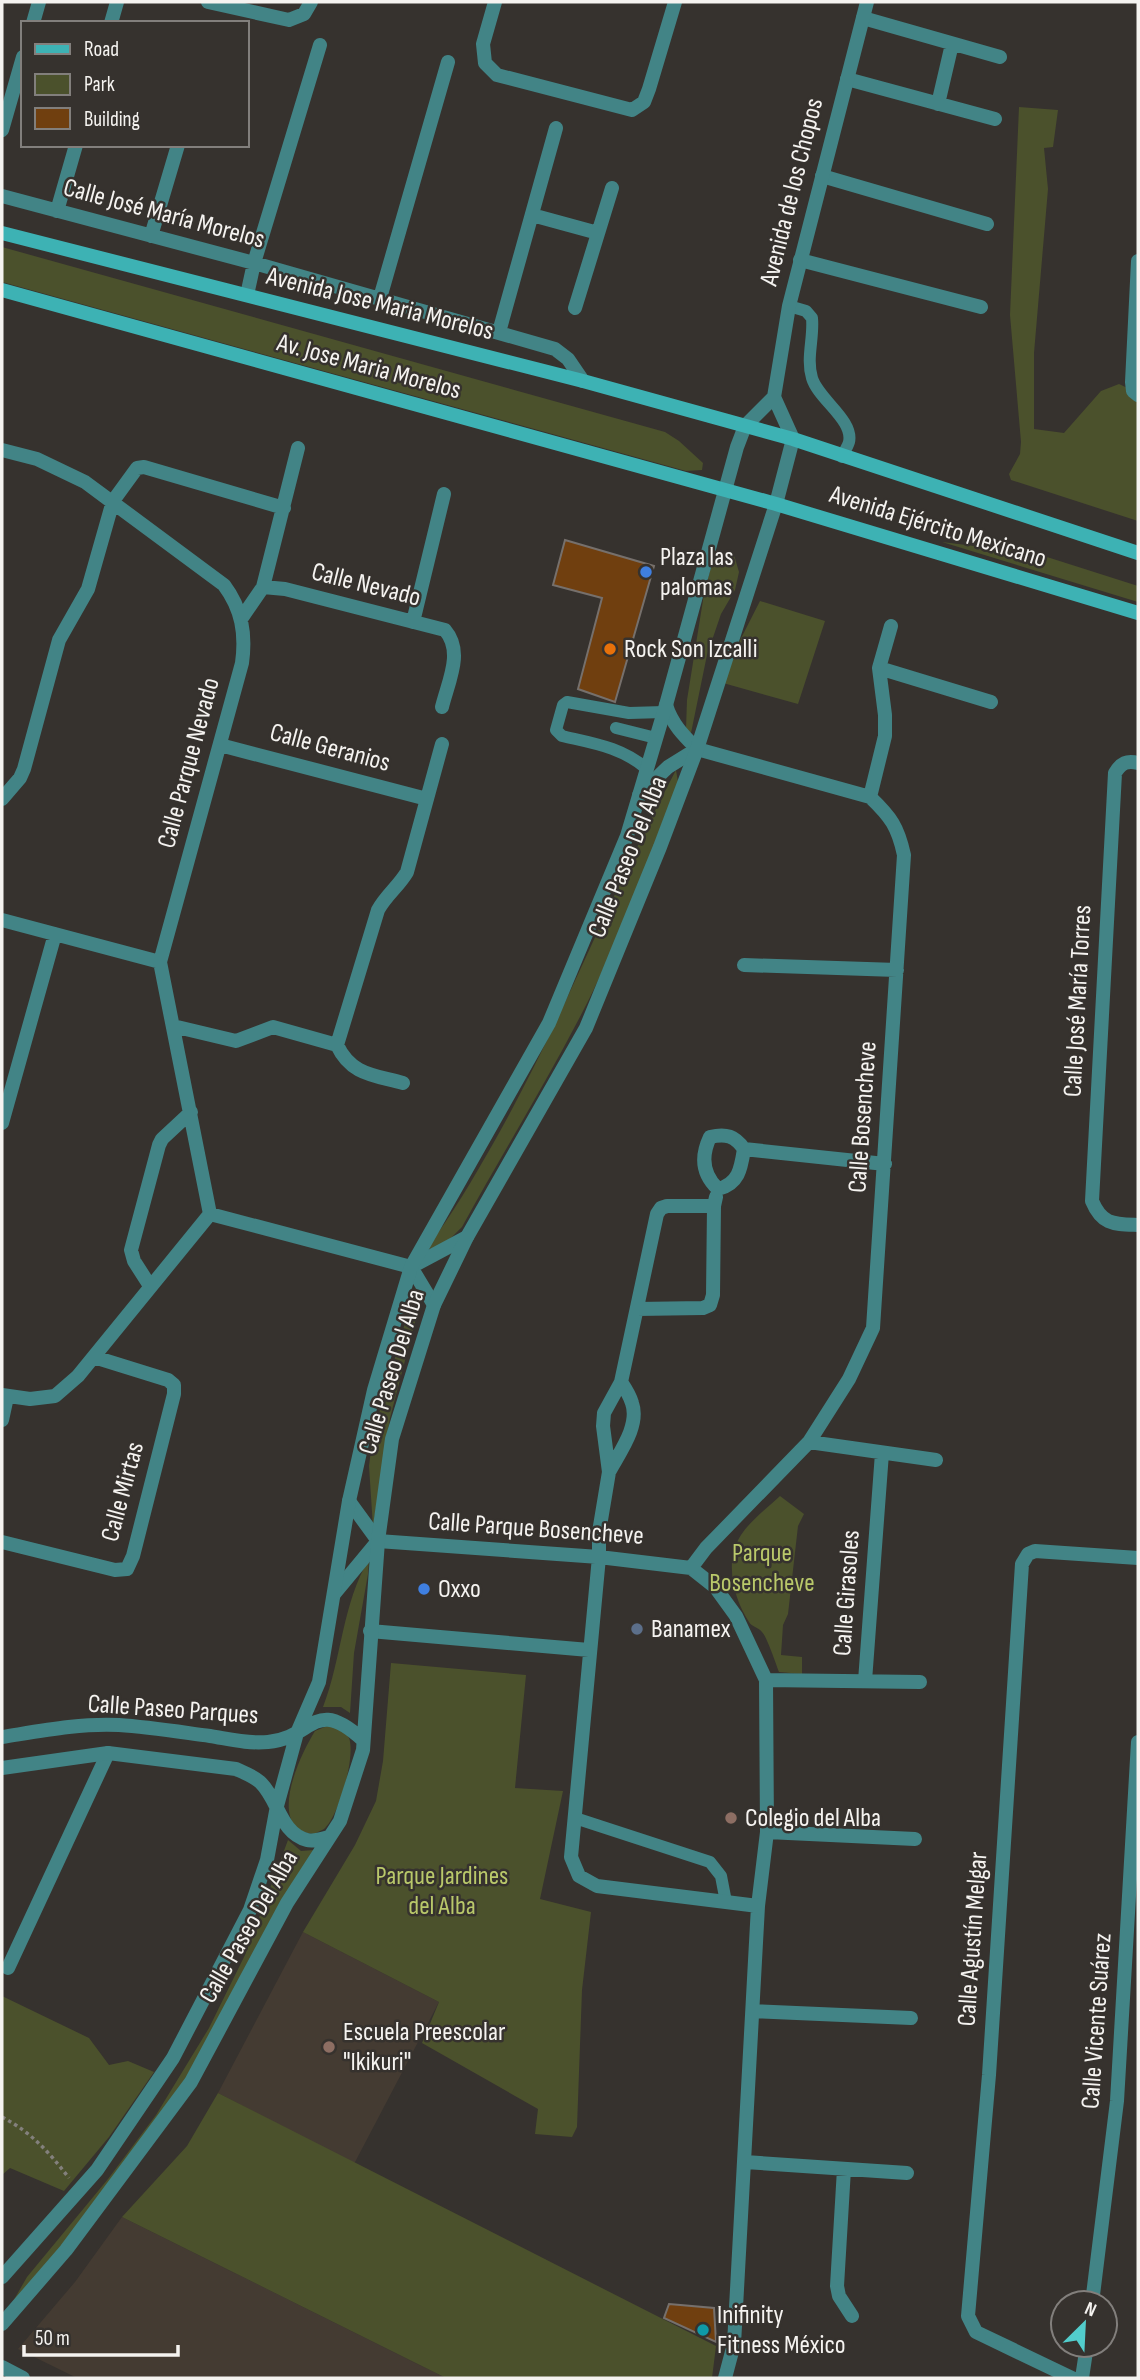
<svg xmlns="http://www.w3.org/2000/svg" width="1140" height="2380" viewBox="0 0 1140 2380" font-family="'Sofia Sans Condensed',sans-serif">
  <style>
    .built { fill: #443b32 }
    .green { fill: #4b512c }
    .building { fill: #703f0f; stroke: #76706c; stroke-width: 2 }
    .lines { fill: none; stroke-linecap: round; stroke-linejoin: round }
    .path { stroke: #83807c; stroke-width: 3.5; stroke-dasharray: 3.5 3.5; stroke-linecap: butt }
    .service { stroke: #428486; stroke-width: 12 }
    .minor { stroke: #428486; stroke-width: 14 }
    .tertiary { stroke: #428486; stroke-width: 14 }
    .secondary { stroke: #3db2b4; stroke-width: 14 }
    .shop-dot { fill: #3f7fe0; stroke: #36322e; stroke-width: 2.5 }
    .food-dot { fill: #e8710a; stroke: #36322e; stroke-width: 2.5 }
    .service-dot { fill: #5c6f8a; stroke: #36322e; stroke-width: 2.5 }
    .education-dot { fill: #8d6e63; stroke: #36322e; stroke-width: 2.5 }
    .culture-dot { fill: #0f9aa8; stroke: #36322e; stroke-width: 2.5 }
    .labels { text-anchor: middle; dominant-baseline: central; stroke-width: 5; stroke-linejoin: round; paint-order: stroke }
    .street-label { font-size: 26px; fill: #f5f3f0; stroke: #36322e }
    .poi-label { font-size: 26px; fill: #f5f3f0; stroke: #36322e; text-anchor: start }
    .park-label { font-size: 26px; fill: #b9c86a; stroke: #36322e }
  </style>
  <rect width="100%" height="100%" fill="#36322e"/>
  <path class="built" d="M303 1932 439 2002 354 2164 218 2093Z
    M122 2217 446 2378H77L18 2349 75 2282Z"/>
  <path class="green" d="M1019 107 1058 110 1053 147 1044 148 1048 189 1034 353V429L1064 433 1101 391 1119 384 1138 393V521L1011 480 1009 474 1020 454 1021 442 1010 315Z
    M2 247 665 432 679 441 703 463 702 470 686 471 2 282Z
    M942 542 1015 551 1047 557 1138 586V602Z
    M727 552 734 555 739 572 735 590 721 614 707 655 691 733 686 729 687 700 704 594 711 567Z
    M760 601 825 621 798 704 723 683 732 656Z
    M676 770 678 782C651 851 626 923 594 989 554 1071 505 1148 462 1227 451 1238 442 1249 426 1249 452 1215 473 1179 494 1142 562 1022 611 892 676 770Z
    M415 1288 419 1291 420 1303 390 1418 373 1527 369 1466 373 1434Z
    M780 1496 804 1514 798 1526 788 1614 783 1625 781 1655 802 1657V1674L779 1672C776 1664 767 1637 762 1632 758 1627 752 1627 749 1622 733 1598 724 1560 741 1535 751 1520 767 1508 780 1496Z
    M369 1559 368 1574 354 1653 350 1713 341 1707H323C342 1658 342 1604 369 1559Z
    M391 1663 526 1675 515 1788 563 1791 540 1899 591 1912 582 1990 577 2127 572 2137 535 2134 538 2109 422 2043 439 2002 303 1932 355 1845 376 1801 383 1761Z
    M332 1724C338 1728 346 1732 349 1738 356 1756 339 1816 324 1829 321 1831 317 1832 314 1834 307 1833 299 1832 294 1825 278 1802 302 1752 315 1731Z
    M288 1840 301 1851 314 1850 186 2080 58 2255 4 2317 27 2277 108 2179 156 2115 209 2028 245 1955Z
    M2 1996 89 2038 109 2065 128 2061 154 2072 109 2137 64 2191 10 2168 2 2175Z
    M218 2093 716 2346 712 2378H446L122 2217 187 2146Z"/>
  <path class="building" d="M565 540 654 566 615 702 578 689 602 598 553 585Z
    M669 2304 714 2308 716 2342 664 2318Z"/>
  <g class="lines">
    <path class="path" d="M2 2117C32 2133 48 2151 69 2178"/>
    <path class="service" d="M789 306 806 311 812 318C814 338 806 358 812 378 818 399 854 420 849 442 848 446 844 452 842 457
      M616 728 656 738
      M647 769C622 747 592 743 562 736L556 730 563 705 567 702 629 713 664 712
      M575 1818 710 1862 721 1876 726 1902"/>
    <path class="minor" d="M208 2 289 20 304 14 311 2
      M495 2 483 44 485 63 497 75 632 110 644 102 649 89 675 2
      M863 18 1000 57
      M33 23 39 2
      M111 23 117 2
      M847 79 995 119
      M938 104 952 44
      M2 130 23 57
      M822 176 987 224
      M2 196 254 263 555 349 568 359 583 381
      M57 211 76 145
      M532 215 598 233
      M151 236 178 145
      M800 260 981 307
      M1138 261 1132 382 1133 391 1138 395
      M247 295 254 263 320 45
      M380 298 448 62
      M575 308 612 188
      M499 332 556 128
      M2 450 37 459 85 482 224 585C242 609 246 634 242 663L160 962 210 1214 78 1376 55 1396 30 1399 2 1395
      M263 587 285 589 445 630C464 652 448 682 442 707
      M241 619 263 587 298 448
      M413 622 444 494
      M879 668 991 702
      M666 705C672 724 683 735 697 749L870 797C891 817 898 827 904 855L873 1328 849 1379 809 1442 706 1548 691 1568
      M220 745 427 799
      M1138 763C1127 760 1121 763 1115 773L1092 1201C1102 1225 1114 1224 1138 1225
      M639 795 668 767 697 749
      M870 797 885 736V715L879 668 891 626
      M2 799 20 778 24 769 59 640 88 589 113 501 137 468 144 467 284 508
      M2 920 160 962
      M744 965 897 970
      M173 1026 236 1041 273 1027 337 1045C351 1075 374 1075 403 1083
      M337 1045 378 910C386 895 399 886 407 872L442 744
      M2 1123 55 934
      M718 1189C702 1174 701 1156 710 1137 726 1133 735 1136 744 1149L885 1164
      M718 1189C739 1184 741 1168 744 1149
      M714 1206H667L661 1208 657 1214 621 1382 604 1413 603 1426 609 1472 599 1532V1557L571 1857 579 1876 597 1886 758 1906
      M210 1214 411 1267 467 1237
      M411 1267 434 1305
      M150 1286 134 1261 131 1250 159 1145 162 1139 191 1112
      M637 1309 703 1308 710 1305 713 1295 714 1206 716 1197
      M2 1420 7 1397
      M809 1442 936 1460
      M609 1472C619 1453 640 1426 632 1403 630 1396 625 1388 621 1382
      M349 1501 378 1541
      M378 1541 599 1557 691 1568 715 1587 736 1616 766 1680 767 1832 758 1906 734 2344 725 2378
      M2 1542 115 1570 127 1569 133 1556 174 1394V1385L168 1380 94 1357
      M334 1594 378 1541
      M370 1631 589 1650
      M766 1680 920 1682
      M865 1681 882 1453
      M767 1832 915 1839
      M8 1968 108 1753
      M753 2011 911 2018
      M745 2162 907 2173
      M844 2169 837 2286 839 2296 852 2316
      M1092 2303 1117 2101 1138 1742
      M2 2367 23 2378
      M1072 2378 976 2332 968 2316 989 2075 1022 1564 1028 1554 1035 1551 1138 1558
      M1082 2378 1087 2345"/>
    <path class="tertiary" d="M2 1737C40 1731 80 1723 119 1725 149 1727 180 1732 210 1736 229 1739 248 1744 268 1742 314 1738 314 1695 363 1740
      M2 1768 108 1753 236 1769C245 1773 253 1776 260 1782 279 1800 280 1833 307 1840 314 1842 322 1839 329 1837
      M2 2277 97 2170 173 2058 250 1910 267 1860 277 1806 297 1733 319 1682 349 1501 374 1390 411 1267 549 1023 627 836 666 705 737 447 745 426 774 397
      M2 2324 66 2250 191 2082 287 1903 340 1821 363 1750 378 1541 392 1439 434 1305 467 1237 586 1028 660 847 697 749 776 504 793 439 774 397 789 306 867 2"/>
    <path class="secondary" d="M2 233 583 381 793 439 1138 553
      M2 290 776 504 1138 613"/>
  </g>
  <g class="shop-dot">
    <circle cx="646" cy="572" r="7"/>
    <circle cx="424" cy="1589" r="7"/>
  </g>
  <circle class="food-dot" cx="610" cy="649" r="7"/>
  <circle class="service-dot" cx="637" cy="1629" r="7"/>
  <g class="education-dot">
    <circle cx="731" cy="1818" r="7"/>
    <circle cx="329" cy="2047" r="7"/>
  </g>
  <circle class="culture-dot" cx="703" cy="2330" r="7"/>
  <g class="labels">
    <g class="street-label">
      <text transform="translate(792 192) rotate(-76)">Avenida de los Chopos</text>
      <text transform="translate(164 214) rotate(15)">Calle José María Morelos</text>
      <text transform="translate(380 304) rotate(14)">Avenida Jose Maria Morelos</text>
      <text transform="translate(369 367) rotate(15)">Av. Jose Maria Morelos</text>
      <text transform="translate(938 527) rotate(17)">Avenida Ejército Mexicano</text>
      <text transform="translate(366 585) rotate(14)">Calle Nevado</text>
      <text transform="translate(330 748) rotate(15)">Calle Geranios</text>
      <text transform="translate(189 763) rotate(-75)">Calle Parque Nevado</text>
      <text transform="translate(628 857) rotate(-68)">Calle Paseo Del Alba</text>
      <text transform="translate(1078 1001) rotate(-87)">Calle José María Torres</text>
      <text transform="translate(863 1117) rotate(-86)">Calle Bosencheve</text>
      <text transform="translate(392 1372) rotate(-73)">Calle Paseo Del Alba</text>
      <text transform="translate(123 1492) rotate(-75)">Calle Mirtas</text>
      <text transform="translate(536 1529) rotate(4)">Calle Parque Bosencheve</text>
      <text transform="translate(847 1593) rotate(-86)">Calle Girasoles</text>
      <text transform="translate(173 1710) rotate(4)">Calle Paseo Parques</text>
      <text transform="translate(249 1927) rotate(-60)">Calle Paseo Del Alba</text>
      <text transform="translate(973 1939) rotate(-86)">Calle Agustín Melgar</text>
      <text transform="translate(1097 2021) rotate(-86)">Calle Vicente Suárez</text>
    </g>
    <g class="poi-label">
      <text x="660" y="557">Plaza las<tspan x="660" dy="30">palomas</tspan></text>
      <text x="624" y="649">Rock Son Izcalli</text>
      <text x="438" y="1589">Oxxo</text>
      <text x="651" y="1629">Banamex</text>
      <text x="745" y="1818">Colegio del Alba</text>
      <text x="343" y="2032">Escuela Preescolar<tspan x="343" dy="30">"Ikikuri"</tspan></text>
      <text x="717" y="2315">Inifinity<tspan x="717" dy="30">Fitness México</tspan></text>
    </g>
    <g class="park-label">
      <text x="762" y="1553">Parque<tspan x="762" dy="30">Bosencheve</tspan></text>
      <text x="442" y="1876">Parque Jardines<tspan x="442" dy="30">del Alba</tspan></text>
    </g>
  </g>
  <rect width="1140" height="2380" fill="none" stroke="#f5f3f0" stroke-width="7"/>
  <rect x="21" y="21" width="228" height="126" fill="#36322e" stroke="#827f7c" stroke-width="2"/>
  <rect x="35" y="44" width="35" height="10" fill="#3db2b4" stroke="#827f7c" stroke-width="2"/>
  <text x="84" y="56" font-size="21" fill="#f5f3f0">Road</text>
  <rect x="35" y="74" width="35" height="21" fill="#4b512c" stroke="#827f7c" stroke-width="2"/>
  <text x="84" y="91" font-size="21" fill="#f5f3f0">Park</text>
  <rect x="35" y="108" width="35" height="21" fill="#703f0f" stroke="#827f7c" stroke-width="2"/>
  <text x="84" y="126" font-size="21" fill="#f5f3f0">Building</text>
  <g transform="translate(1084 2324) rotate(24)"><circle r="33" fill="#36322e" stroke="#827f7c" stroke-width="2"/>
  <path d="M0-5L12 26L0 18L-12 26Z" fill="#52cdcc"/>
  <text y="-10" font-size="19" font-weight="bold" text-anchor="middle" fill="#f5f3f0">N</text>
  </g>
  <path d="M24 2345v10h154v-10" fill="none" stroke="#f5f3f0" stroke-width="3.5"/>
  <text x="35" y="2345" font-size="21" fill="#f5f3f0" stroke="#36322e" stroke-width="5" paint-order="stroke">50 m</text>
</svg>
